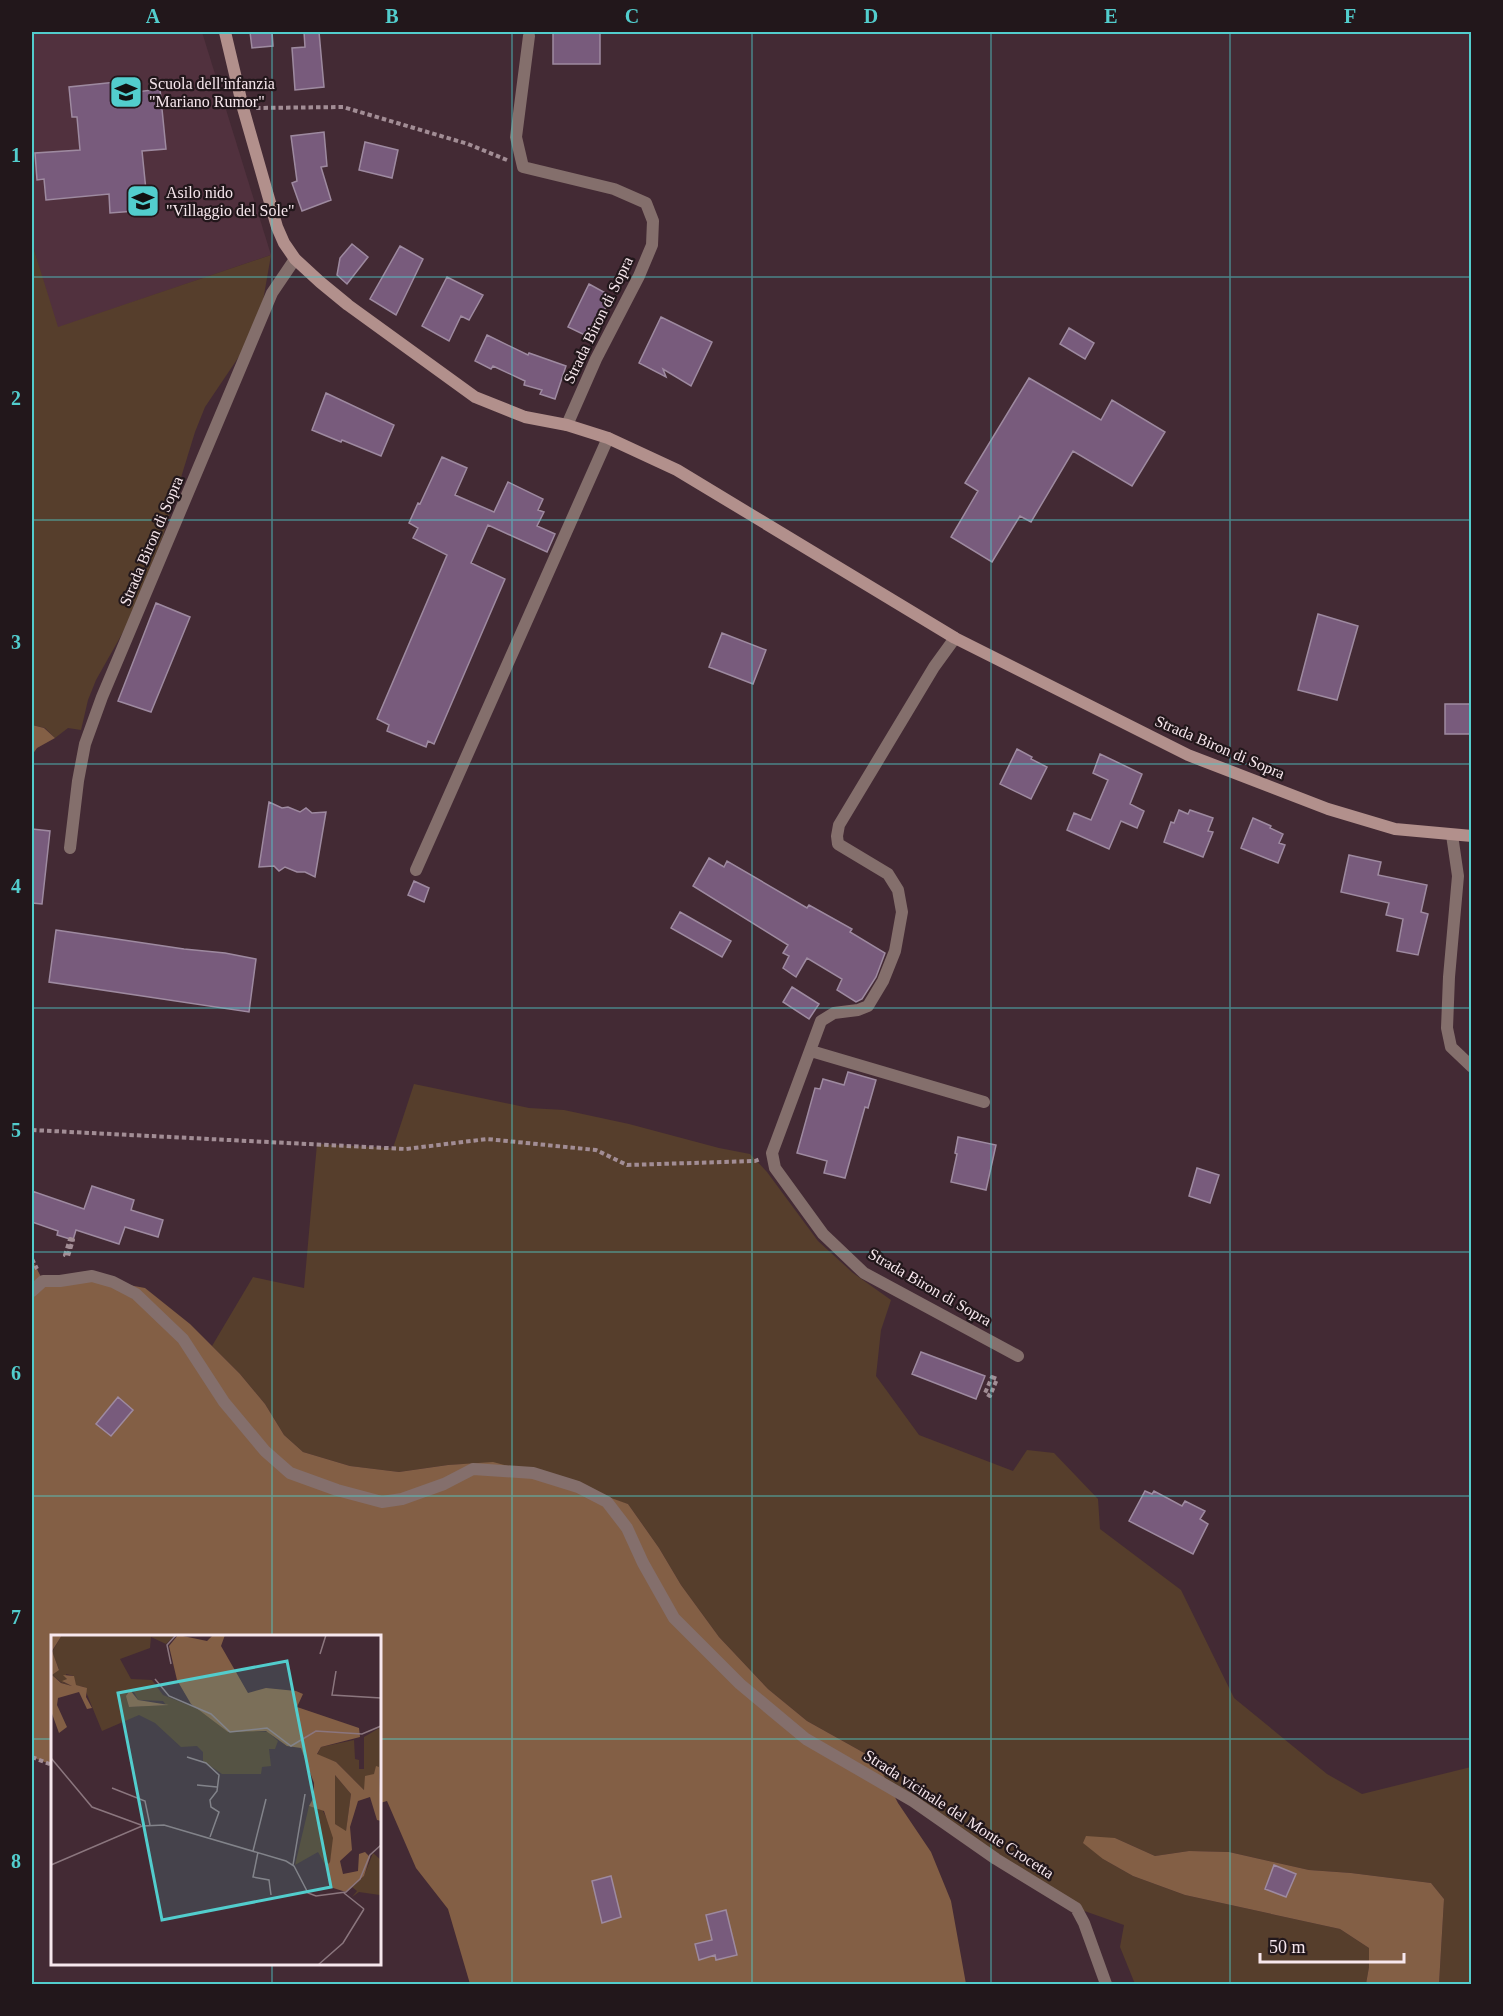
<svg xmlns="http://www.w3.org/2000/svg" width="1503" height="2016" viewBox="0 0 1503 2016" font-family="Georgia,serif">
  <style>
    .built { fill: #51313e }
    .green { fill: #563e2c }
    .forest { fill: #835f45 }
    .building { fill: #785b7c; stroke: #9e8aa0; stroke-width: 1.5 }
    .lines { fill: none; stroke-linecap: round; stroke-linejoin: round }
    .path { stroke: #a28d95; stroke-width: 4; stroke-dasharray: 4.5 3; stroke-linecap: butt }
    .street { stroke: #846f6c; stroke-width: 12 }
    .secondary { stroke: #b2908c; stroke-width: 12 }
    .grid { fill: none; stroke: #52cdcd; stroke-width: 1.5; stroke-opacity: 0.55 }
    .labels { text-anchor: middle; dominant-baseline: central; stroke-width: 4.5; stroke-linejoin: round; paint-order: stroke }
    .poi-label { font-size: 16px; fill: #f7e7ed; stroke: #22171b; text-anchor: start }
    .street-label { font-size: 16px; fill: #f7e7ed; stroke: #22171b }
    .inset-road { fill: none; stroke: #8b767e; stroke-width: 1.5 }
    .view { fill: #52cdcd; fill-opacity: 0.15; stroke: #52cdcd; stroke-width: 3 }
    .inset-edge { fill: none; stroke: #f7e7ed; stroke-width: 3 }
    .neatline { fill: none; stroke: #52cdcd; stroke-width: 2 }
    .grid-label { font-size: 20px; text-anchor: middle; font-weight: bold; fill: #52cdcd }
  </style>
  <rect width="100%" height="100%" fill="#432a34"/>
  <path class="built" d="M32 32H202L271 255 57 328 32 243Z"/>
  <path class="green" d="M32 243 58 327 271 255 263 301 240 355 205 407 195 432 163 536 127 625 96 680 88 700 81 730 68 728 55 738 45 728 32 725Z
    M414 1084 529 1108 564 1110 629 1124 719 1148 750 1154 767 1172 818 1241 853 1273 891 1300 881 1330 876 1376 919 1435 1013 1471 1027 1450 1054 1453 1098 1499 1100 1529 1181 1590 1234 1698 1327 1774 1362 1794 1471 1767V1984H1439L1444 1899 1431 1883 1351 1873 1309 1870 1229 1852 1189 1851 1155 1856 1115 1838 1103 1859 1133 1876 1185 1895 1340 1929 1369 1948V1967L1366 1984H1135L1120 1947 1124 1925 1076 1908 879 1780 875 1759 807 1721 768 1689 719 1637 681 1585 659 1548 628 1504 493 1463 448 1465 399 1472 350 1466 303 1452 284 1435 265 1404 240 1374 212 1346 253 1277 304 1288 317 1144 393 1148Z"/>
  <path class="forest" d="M32 725 44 728 55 738 37 748 32 755Z
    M32 1259 43 1281H107L145 1288 190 1324 240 1374 265 1404 284 1435 303 1452 350 1466 399 1472 448 1465 493 1462 563 1481 628 1504 659 1548 681 1585 719 1637 768 1689 807 1721 875 1759 898 1803 931 1852 951 1901 966 1984H470L448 1909 416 1868 387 1801 380 1803V1636H52V1765L32 1757Z
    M1086 1836 1115 1838 1155 1856 1189 1851 1229 1852 1309 1870 1351 1873 1431 1883 1444 1899 1439 1984H1366L1369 1967V1948L1340 1929 1185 1895 1133 1876 1103 1859 1083 1843Z"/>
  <path class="building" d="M250 32H272L273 46 252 48Z
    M304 32H319L324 87 295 90 292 48 305 47Z
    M553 32H600V64H553Z
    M126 81 128 93 160 89 166 149 142 151 148 210 110 213 109 194 46 200 44 179 37 180 35 153 80 150 77 117H72L69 87Z
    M324 132 327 166 321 167 331 200 302 211 292 183 297 181 291 136Z
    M365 142 398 150 392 178 359 170Z
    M352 244 368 257 347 284 337 275 340 258Z
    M400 246 423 259 396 315 370 299Z
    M447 277 483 295 469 320 461 316 449 341 422 326Z
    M589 284 611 296 591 338 568 327Z
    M661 317 712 342 691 386 663 369 666 377 639 363Z
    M1069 328 1094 343 1085 359 1060 344Z
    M487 335 528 355 529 353 566 366 555 399 540 394 542 390 524 385 525 381 493 366 491 369 475 361Z
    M1029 378 1101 420 1112 400 1165 432 1132 486 1073 451 1031 522 1020 516 992 562 951 537 978 491 965 483Z
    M326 393 394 425 381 456 342 440 341 442 312 430Z
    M442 457 467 468 455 495 494 512 508 482 543 499 538 510 544 512 537 526 555 534 547 552 488 525 471 563 505 579 434 744 428 741 426 747 387 731 389 725 377 719 447 555 413 538 418 528 409 523 418 503 420 504Z
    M156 603 190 617 151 712 118 701Z
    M1318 614 1358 626 1337 700 1298 690Z
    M722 633 766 650 753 684 709 667Z
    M1445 704H1472V734H1445Z
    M1017 749 1032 757 1031 759 1047 767 1031 799 1000 784Z
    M1100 754 1142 774 1130 804 1144 811 1137 828 1121 821 1109 849 1067 830 1074 813 1091 820 1108 780 1093 773Z
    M269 802 282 808 288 807 300 812 306 808 312 813 326 812 315 877 305 872H297L285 867 279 871 274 866 259 867Z
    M1179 810 1188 814 1190 810 1213 818 1208 831 1213 832 1203 857 1164 842 1171 822 1174 823Z
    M1253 818 1271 826 1270 828 1283 834 1279 843 1285 845 1278 863 1241 848Z
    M32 829 50 831 42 904 32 903Z
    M1349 855 1381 862 1378 875 1427 885 1421 912 1428 914 1418 955 1397 951 1403 919 1386 915 1389 903 1341 892Z
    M709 858 724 867 727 861 807 908 809 905 852 929 850 932 885 953 876 977 862 999 856 1002 837 990 842 979 807 958 796 977 783 968 789 956 783 953 788 945 693 886Z
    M414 881 429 888 424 902 408 895Z
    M680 912 731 941 722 957 671 928Z
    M56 930 184 949 225 953 256 959 249 1012 49 982Z
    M792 987 819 1004 809 1019 783 1002Z
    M848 1072 876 1080 868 1108 865 1107 845 1178 824 1173 827 1161 797 1153 815 1088 820 1089 823 1079 844 1085Z
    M958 1137 996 1145 986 1190 951 1182 957 1154 955 1153Z
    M1197 1168 1219 1175 1210 1203 1189 1196Z
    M92 1186 134 1200 131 1210 163 1220 158 1237 125 1227 119 1244 76 1230 73 1240 57 1235 58 1231 32 1222V1191L84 1209Z
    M921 1352 985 1376 976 1399 912 1374Z
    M118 1397 133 1410 111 1436 96 1424Z
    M1145 1491 1152 1494 1154 1491 1182 1506 1185 1501 1205 1511 1200 1519 1208 1524 1193 1554 1129 1521Z
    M1274 1865 1296 1874 1286 1897 1265 1889Z
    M611 1876 621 1917 602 1923 592 1881Z
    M726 1910 737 1955 716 1960 715 1955 699 1960 695 1944 712 1940 706 1915Z"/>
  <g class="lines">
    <path class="path" d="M256 108 343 107 468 144 507 160
      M32 1130 406 1149 487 1139 596 1150 627 1165 755 1161 760 1159
      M70 1239 73 1240 68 1256 65 1255Z
      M32 1259 37 1269
      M992 1377 997 1379 990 1396 985 1393Z
      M32 1757 52 1765"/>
    <path class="street" d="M529 36 516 137 523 167 614 189 646 203 653 221 652 245 639 276 596 359 567 425
      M955 638 934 667 839 825 837 836 838 844 888 874 898 890 902 912 895 951 883 981 868 1006 858 1010 834 1013 821 1021 772 1153 775 1168 823 1234 864 1273 1018 1356
      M1452 835 1458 876 1449 977 1447 1028 1451 1047 1472 1067
      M70 848 78 781 85 744 102 697 272 293 295 259
      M416 870 608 438
      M811 1051 984 1102
      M32 1291 43 1281H60L92 1276 113 1282 136 1294 183 1339 224 1402 265 1451 290 1473 337 1490 382 1502 402 1499 444 1484 473 1469 533 1473 578 1487 607 1502 627 1528 643 1563 674 1618 740 1684 806 1739 913 1801 996 1859 1076 1908 1084 1923 1106 1984"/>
    <path class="secondary" d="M225 32 243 108 277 227 284 243 295 259 320 282 348 305 475 397 525 417 567 425 608 438 677 470 955 638 1188 755 1328 809 1395 829 1472 836"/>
  </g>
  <path class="grid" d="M272 32V1636M512 32V1984M752 32V1984M991 32V1984M1230 32V1984M32 277H1472M32 520H1472M32 764H1472M32 1008H1472M32 1252H1472M32 1496H1472M32 1739H52M380 1739H1472M272 1964V1984"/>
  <defs>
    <g id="school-square" transform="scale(1.725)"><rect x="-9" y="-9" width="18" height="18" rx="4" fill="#52cdcd" stroke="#22171b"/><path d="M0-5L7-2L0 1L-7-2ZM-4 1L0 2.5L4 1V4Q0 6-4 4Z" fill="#111"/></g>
  </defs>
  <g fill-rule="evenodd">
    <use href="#school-square" x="126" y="92"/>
    <use href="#school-square" x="143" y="201"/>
  </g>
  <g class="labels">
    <g class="poi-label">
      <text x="149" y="83">Scuola dell'infanzia<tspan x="149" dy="18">"Mariano Rumor"</tspan></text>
      <text x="166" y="192">Asilo nido<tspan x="166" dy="18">"Villaggio del Sole"</tspan></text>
    </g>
    <g class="street-label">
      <text transform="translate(598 320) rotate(-64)">Strada Biron di Sopra</text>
      <text transform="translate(151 541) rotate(-67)">Strada Biron di Sopra</text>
      <text transform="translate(1220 747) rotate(23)">Strada Biron di Sopra</text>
      <text transform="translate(930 1287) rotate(30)">Strada Biron di Sopra</text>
      <text transform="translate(959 1814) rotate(33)">Strada vicinale del Monte Crocetta</text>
    </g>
  </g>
  <g transform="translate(51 1635)">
    <rect width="330" height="330" fill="#432a34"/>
    <path d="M11 0H124L115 9 100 2 99 13 69 24 80 44 101 45 112 60 203 96 217 97 227 106 224 114H218L220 131 211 132 210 139H171L152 126V117L146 111 130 112 104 88 88 80 51 96 33 52 23 50V41L15 39 16 44 12 47 22 51 11 48 1 40 8 34 1 17ZM83 57 87 65 112 66 115 70 78 72 76 58ZM330 92V155L328 132 313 155 285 127 266 120 270 112 303 105 304 124 308 125V134H313V102ZM284 140 300 159 295 197 284 189ZM258 171 271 174 278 188 283 204 279 227 275 231 267 217 244 230ZM322 218 330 225V271L329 260 308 257 301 262 306 256 301 252 313 241Z" fill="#563e2c" fill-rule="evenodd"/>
    <path d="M0 0H11L1 16 8 35 1 40 10 48 21 51 11 46 16 44 12 40 23 41 25 50 36 53 35 62 41 73 36 74 28 57 7 63 6 70 16 92 8 98 0 76ZM127 0 156 6 162 0H174L170 11 197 58 215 53 245 56 252 59 246 72 308 93 309 102 270 112 266 119 285 127 313 155 314 141 323 139 325 131 328 132 330 186 326 185 319 162 307 166 299 192 301 215 289 226 292 239 307 236 308 219 314 217 319 222 313 241 295 257 279 252 275 231 279 227 282 203 273 176 258 171 263 162V148L250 113 236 111 215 96 177 97 140 69 126 45 118 11ZM284 140 300 159 295 196 284 189ZM79 55 87 65 118 70 78 72 75 61Z" fill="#835f45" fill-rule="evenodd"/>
    <path class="inset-road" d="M269 19 275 0M120 29 116 10 125 0M285 36 281 60 330 63M104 44 118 61 160 79 179 97 216 93 240 111 265 96 311 99 330 91M136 122 155 128 168 140 166 156 159 165 160 172 168 177 159 202M0 123 41 172 90 190M146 150 166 152M61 153 94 166 99 190M202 216 215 164M207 217 202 242 218 245 220 260M0 230 91 191 113 190 235 226 243 231 257 258 265 261 295 257 309 244 319 220 330 210M242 230 254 159M293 258 313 274M267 330 292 308 313 274"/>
    <path class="view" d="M236 26 280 252 111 285 67 58Z"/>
    <rect width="330" height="330" class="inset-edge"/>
  </g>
  <rect width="1503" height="2016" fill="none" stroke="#22171b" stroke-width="66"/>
  <path d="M1260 1953v9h144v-9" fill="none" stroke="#f7e7ed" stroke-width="3"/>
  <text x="1269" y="1953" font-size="18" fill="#f7e7ed" stroke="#22171b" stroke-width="4.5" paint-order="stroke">50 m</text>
  <rect x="33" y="33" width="1437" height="1950" class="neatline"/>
  <g class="grid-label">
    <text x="153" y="23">A</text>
    <text x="392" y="23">B</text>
    <text x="632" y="23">C</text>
    <text x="871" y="23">D</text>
    <text x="1111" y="23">E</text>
    <text x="1350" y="23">F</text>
    <text x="16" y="162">1</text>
    <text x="16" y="405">2</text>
    <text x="16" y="649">3</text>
    <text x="16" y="893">4</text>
    <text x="16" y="1137">5</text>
    <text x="16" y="1380">6</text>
    <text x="16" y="1624">7</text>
    <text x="16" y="1868">8</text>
  </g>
</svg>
